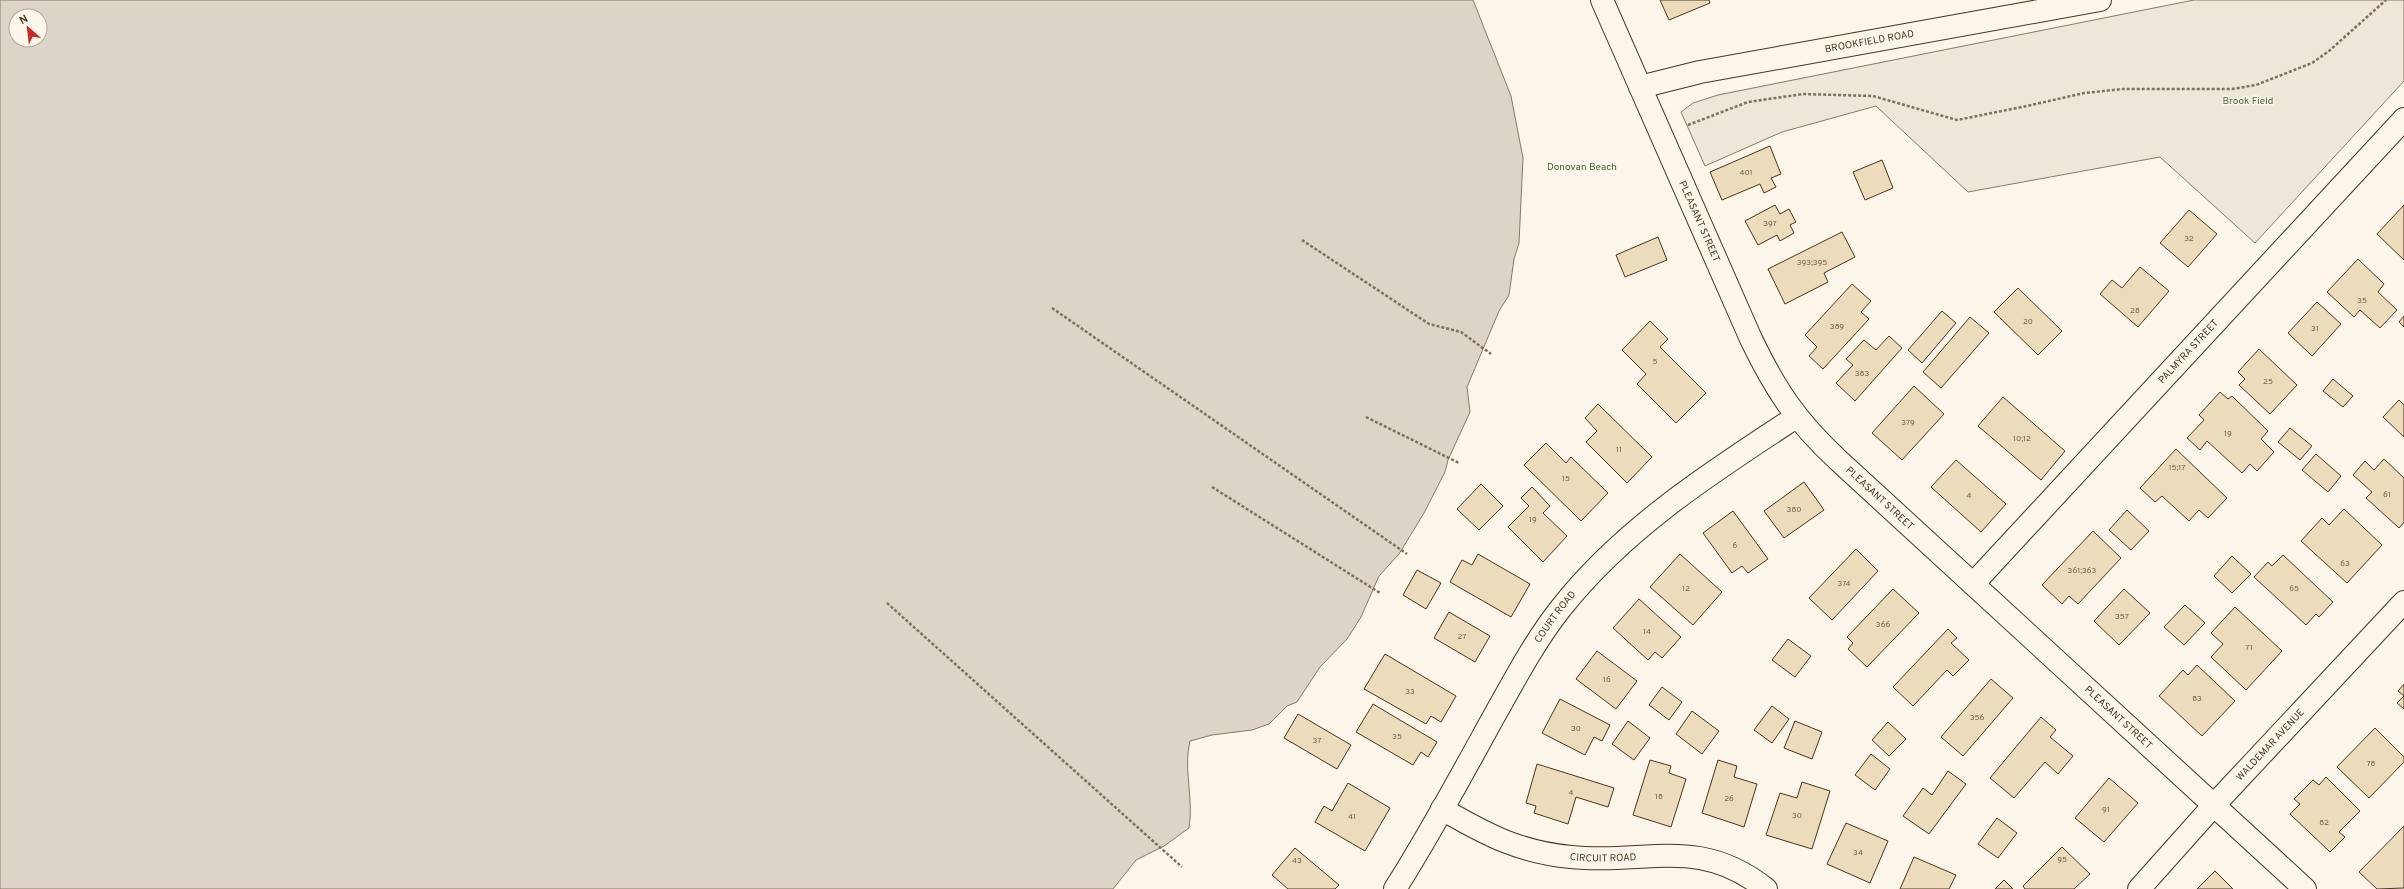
<svg xmlns="http://www.w3.org/2000/svg" width="2404" height="889" viewBox="0 0 2404 889" font-family="Overpass,sans-serif">
  <style>
    .green { fill: #ede6d9; stroke: #887966 }
    .water { fill: #dcd4c6; stroke: #887966; fill-rule: evenodd }
    .building { fill: #ecdcbc; stroke: #4a3520 }
    .lines { fill: none; stroke-linecap: round; stroke-linejoin: round }
    .street-casing { stroke: #4a3520; stroke-width: 24 }
    .secondary-casing { stroke: #4a3520; stroke-width: 24 }
    .path { stroke: #7f6f5c; stroke-width: 2.5; stroke-dasharray: 3 2; stroke-linecap: butt }
    .street { stroke: #fbf6e9; stroke-width: 22 }
    .secondary { stroke: #fbf6e9; stroke-width: 22 }
    .labels { text-anchor: middle; dominant-baseline: central; stroke-width: 3; stroke-linejoin: round; paint-order: stroke }
    .number-label { font-size: 8px; fill: #725f47 }
    .street-label { font-size: 10px; fill: #4a3520; stroke: #fbf6e9 }
    .park-label { font-size: 10px; fill: #436837; stroke: #fbf6e9 }
  </style>
  <rect width="100%" height="100%" fill="#fbf6e9"/>
  <path class="green" d="M2194 0H2404V81L2255 243 2160 157 1968 192 1876 106 1782 132 1705 166 1681 112 1693 103 1718 95Z"/>
  <path class="water" d="M0 0H1473L1511 96 1523 158 1519 243 1514 259 1509 295 1499 311 1467 387 1470 412 1448 460 1445 472 1424 513 1399 554 1379 576 1361 617 1347 639 1320 667 1297 702 1287 706 1269 724 1252 730 1212 735 1190 741C1183 769 1194 799 1189 828L1164 846 1136 860 1113 889H0ZM16 16H40V40H16Z"/>
  <path class="building" d="M1660 0H1709L1710 3 1669 20Z
    M1770 146 1781 174 1771 178 1776 187 1764 193 1760 184 1722 200 1710 172Z
    M1882 160 1893 188 1865 200 1853 172Z
    M1775 205 1780 214 1789 209 1796 222 1790 225 1794 233 1780 241 1777 235 1758 245 1745 221Z
    M2404 205V260L2377 234Z
    M2189 210 2217 234 2188 267 2160 243Z
    M1842 232 1855 257 1824 273 1828 282 1785 304 1768 269Z
    M1658 237 1667 260 1625 277 1616 255Z
    M2358 259 2384 284 2378 292 2397 310 2380 328 2360 310 2354 317 2327 292Z
    M2140 267 2169 291 2138 327 2100 294 2112 280 2122 288Z
    M1852 284 1871 301 1861 312 1869 319 1823 369 1809 356 1817 347 1805 335Z
    M2018 288 2062 331 2038 355 1994 312Z
    M2317 302 2341 324 2312 356 2288 333Z
    M1942 311 1956 323 1922 363 1908 350Z
    M2404 316V327L2399 322Z
    M1970 317 1989 333 1941 388 1923 372Z
    M1650 321 1668 339 1660 347 1706 393 1676 423 1637 384 1646 374 1622 350Z
    M1889 336 1902 348 1855 401 1836 383 1853 365 1846 359 1864 340 1876 350Z
    M2259 349 2297 385 2270 414 2239 385 2245 379 2238 372Z
    M2333 379 2353 396 2343 407 2323 391Z
    M1914 386 1944 414 1902 460 1872 433Z
    M2220 392 2228 399 2232 396 2268 431 2261 439 2274 452 2257 471 2250 464 2242 473 2207 441 2200 450 2187 438 2204 420 2199 415Z
    M2003 397 2065 451 2041 480 1978 426Z
    M2399 400 2404 405V437L2383 417Z
    M1598 404 1652 457 1627 483 1586 442 1597 431 1585 418Z
    M2290 428 2312 446 2300 460 2278 442Z
    M1546 443 1566 463 1571 457 1608 493 1581 521 1524 465Z
    M2176 449 2227 498 2208 518 2199 510 2189 521 2162 496 2155 502 2140 488Z
    M2316 454 2341 476 2328 492 2302 470Z
    M2384 459 2404 478V522L2399 528 2366 498 2372 492 2353 475 2365 461 2374 470Z
    M1956 460 2006 504 1981 532 1931 487Z
    M1804 482 1824 510 1784 538 1764 511Z
    M1481 484 1503 506 1479 530 1457 509Z
    M1532 487 1550 506 1543 513 1567 536 1543 562 1508 527 1529 506 1521 498Z
    M2344 509 2382 545 2347 583 2301 541 2322 518 2329 525Z
    M2127 510 2149 531 2131 550 2109 530Z
    M1733 511 1768 559 1748 573 1742 566 1732 573 1703 533Z
    M2093 531 2121 558 2078 604 2069 596 2062 604 2042 585Z
    M1856 549 1878 571 1832 620 1809 598Z
    M1478 554 1530 584 1511 617 1450 582 1462 560 1472 565Z
    M1680 554 1722 592 1693 625 1650 587Z
    M2283 555 2333 602 2319 617 2316 614 2306 625 2254 577 2268 562 2272 566Z
    M2232 556 2251 574 2232 593 2214 576Z
    M1417 570 1441 583 1426 609 1403 595Z
    M1893 589 1919 613 1867 667 1848 649 1853 643 1847 637Z
    M2124 589 2150 613 2119 645 2094 621Z
    M1639 599 1681 637 1662 658 1655 652 1648 660 1613 628Z
    M2185 605 2205 623 2184 645 2164 627Z
    M2235 607 2282 651 2246 690 2211 657 2223 644 2211 633Z
    M1449 612 1490 636 1475 662 1434 638Z
    M1948 629 1957 638 1951 643 1969 660 1953 676 1947 670 1913 706 1893 687Z
    M1788 639 1811 656 1795 677 1772 660Z
    M1597 651 1637 681 1616 709 1576 679Z
    M1385 654 1456 696 1441 722 1431 716 1426 724 1364 689Z
    M2197 665 2235 701 2202 736 2159 696 2183 670 2188 675Z
    M1991 679 2013 698 1963 756 1941 737Z
    M2404 684V709L2397 703 2404 696 2398 691Z
    M1662 687 1682 702 1669 720 1649 705Z
    M1560 699 1610 725 1602 741 1594 737 1585 755 1542 733Z
    M1373 704 1437 742 1428 757 1421 752 1413 765 1356 732Z
    M1772 706 1789 719 1772 743 1754 730Z
    M1692 711 1719 731 1702 754 1676 734Z
    M1298 714 1351 745 1337 769 1284 738Z
    M2041 717 2056 730 2050 737 2073 756 2058 774 2045 762 2014 798 1990 778Z
    M1628 721 1650 738 1634 760 1612 744Z
    M1795 721 1822 732 1812 759 1784 748Z
    M1888 722 1906 739 1889 756 1872 740Z
    M2375 728 2404 757V762L2369 798 2337 767Z
    M1871 754 1890 769 1875 790 1855 775Z
    M1650 760 1671 766 1669 773 1686 779 1671 827 1633 815Z
    M1718 760 1737 766 1734 777 1757 784 1744 827 1702 813Z
    M1537 764 1614 788 1608 807 1576 797 1568 824 1534 813 1536 806 1526 803Z
    M1948 771 1966 784 1929 834 1903 816 1923 788 1932 795Z
    M2326 777 2360 811 2339 832 2345 837 2330 852 2290 814 2300 804 2294 799 2313 780 2319 785Z
    M2109 778 2138 803 2104 842 2075 818Z
    M1802 782 1830 791 1812 849 1766 835 1780 793 1797 798Z
    M1348 783 1390 808 1365 851 1315 822 1324 806 1332 811Z
    M1997 818 2017 833 1998 858 1978 844Z
    M1846 823 1888 841 1870 883 1827 864Z
    M2404 826V888L2377 889 2359 872Z
    M2062 847 2090 874 2074 889H2025L2023 886Z
    M1295 848 1339 885 1335 889H1288L1272 875Z
    M1914 857 1956 875 1949 889H1900Z
    M2215 871 2233 889H2197Z
    M2004 880 2013 889H1995Z"/>
  <g class="lines">
    <g class="street-casing">
      <g id="street">
        <path id="s1" d="M1640 87 1700 72 2100 0"/>
        <path id="s2" d="M1973 584 2404 119"/>
        <path id="s3" d="M1442 809C1487 835 1519 852 1571 857 1646 865 1698 835 1766 889"/>
        <path id="s4" d="M2139 889 2214 805 2404 602"/>
      </g>
    </g>
    <g class="secondary-casing">
      <g id="secondary">
        <path id="s5" d="M1602 0 1751 339C1775 389 1796 421 1838 460L2305 889"/>
        <path id="s6" d="M1395 889C1430 834 1461 776 1493 718 1514 681 1534 642 1561 608 1624 528 1712 472 1796 417"/>
      </g>
    </g>
    <path class="path" d="M1688 125 1748 102 1803 94 1873 96 1957 120 2027 106 2084 93 2123 89H2232L2256 85 2312 63 2329 51 2386 0
      M1302 240 1429 324 1461 332 1491 354
      M1052 308 1407 554
      M1366 417 1459 463
      M1212 487 1380 593
      M887 603 1182 867"/>
    <use href="#street" class="street"/>
    <use href="#secondary" class="secondary"/>
  </g>
  <g class="labels">
    <g class="number-label">
      <text x="1746" y="173">401</text>
      <text x="1770" y="224">397</text>
      <text x="2189" y="239">32</text>
      <text x="1812" y="263">393;395</text>
      <text x="2362" y="301">35</text>
      <text x="2135" y="311">28</text>
      <text x="2028" y="322">20</text>
      <text x="1837" y="327">389</text>
      <text x="2315" y="329">31</text>
      <text x="1655" y="362">5</text>
      <text x="1862" y="374">383</text>
      <text x="2268" y="382">25</text>
      <text x="1908" y="423">379</text>
      <text x="2228" y="434">19</text>
      <text x="2022" y="439">10;12</text>
      <text x="1619" y="450">11</text>
      <text x="2177" y="468">15;17</text>
      <text x="1566" y="479">15</text>
      <text x="2387" y="495">61</text>
      <text x="1969" y="496">4</text>
      <text x="1794" y="510">380</text>
      <text x="1533" y="520">19</text>
      <text x="1735" y="546">6</text>
      <text x="2345" y="564">63</text>
      <text x="2082" y="571">361;363</text>
      <text x="1844" y="584">374</text>
      <text x="1686" y="589">12</text>
      <text x="2294" y="589">65</text>
      <text x="2122" y="617">357</text>
      <text x="1883" y="625">366</text>
      <text x="1647" y="632">14</text>
      <text x="1462" y="637">27</text>
      <text x="2249" y="648">71</text>
      <text x="1607" y="680">16</text>
      <text x="1410" y="692">33</text>
      <text x="2197" y="699">83</text>
      <text x="1977" y="718">356</text>
      <text x="1576" y="729">30</text>
      <text x="1397" y="737">35</text>
      <text x="1317" y="741">37</text>
      <text x="2371" y="764">78</text>
      <text x="1571" y="793">4</text>
      <text x="1659" y="797">18</text>
      <text x="1729" y="799">26</text>
      <text x="2106" y="810">91</text>
      <text x="1797" y="816">30</text>
      <text x="1352" y="817">41</text>
      <text x="2324" y="823">82</text>
      <text x="1858" y="853">34</text>
      <text x="2062" y="860">95</text>
      <text x="1297" y="861">43</text>
    </g>
    <g class="street-label">
      <text stroke="none"><textPath href="#s1" startOffset="234">BROOKFIELD ROAD</textPath></text>
      <text stroke="none"><textPath href="#s5" startOffset="242">PLEASANT STREET</textPath></text>
      <text stroke="none"><textPath href="#s2" startOffset="317">PALMYRA STREET</textPath></text>
      <text stroke="none"><textPath href="#s5" startOffset="577">PLEASANT STREET</textPath></text>
      <text stroke="none"><textPath href="#s6" startOffset="316">COURT ROAD</textPath></text>
      <text stroke="none"><textPath href="#s5" startOffset="901">PLEASANT STREET</textPath></text>
      <text stroke="none"><textPath href="#s4" startOffset="195">WALDEMAR AVENUE</textPath></text>
      <text stroke="none"><textPath href="#s3" startOffset="171">CIRCUIT ROAD</textPath></text>
    </g>
    <g class="park-label">
      <text x="2248" y="101">Brook Field</text>
      <text x="1582" y="167">Donovan Beach</text>
    </g>
  </g>
  <g transform="translate(28 28) rotate(332)"><circle r="19" fill="#fbf6e9" stroke="#b4a999"/>
  <path d="M0-3L7 15L0 10L-7 15Z" fill="#c62828"/>
  <text y="-6" font-size="11" font-weight="bold" text-anchor="middle" fill="#4a3520">N</text>
  </g>
</svg>
